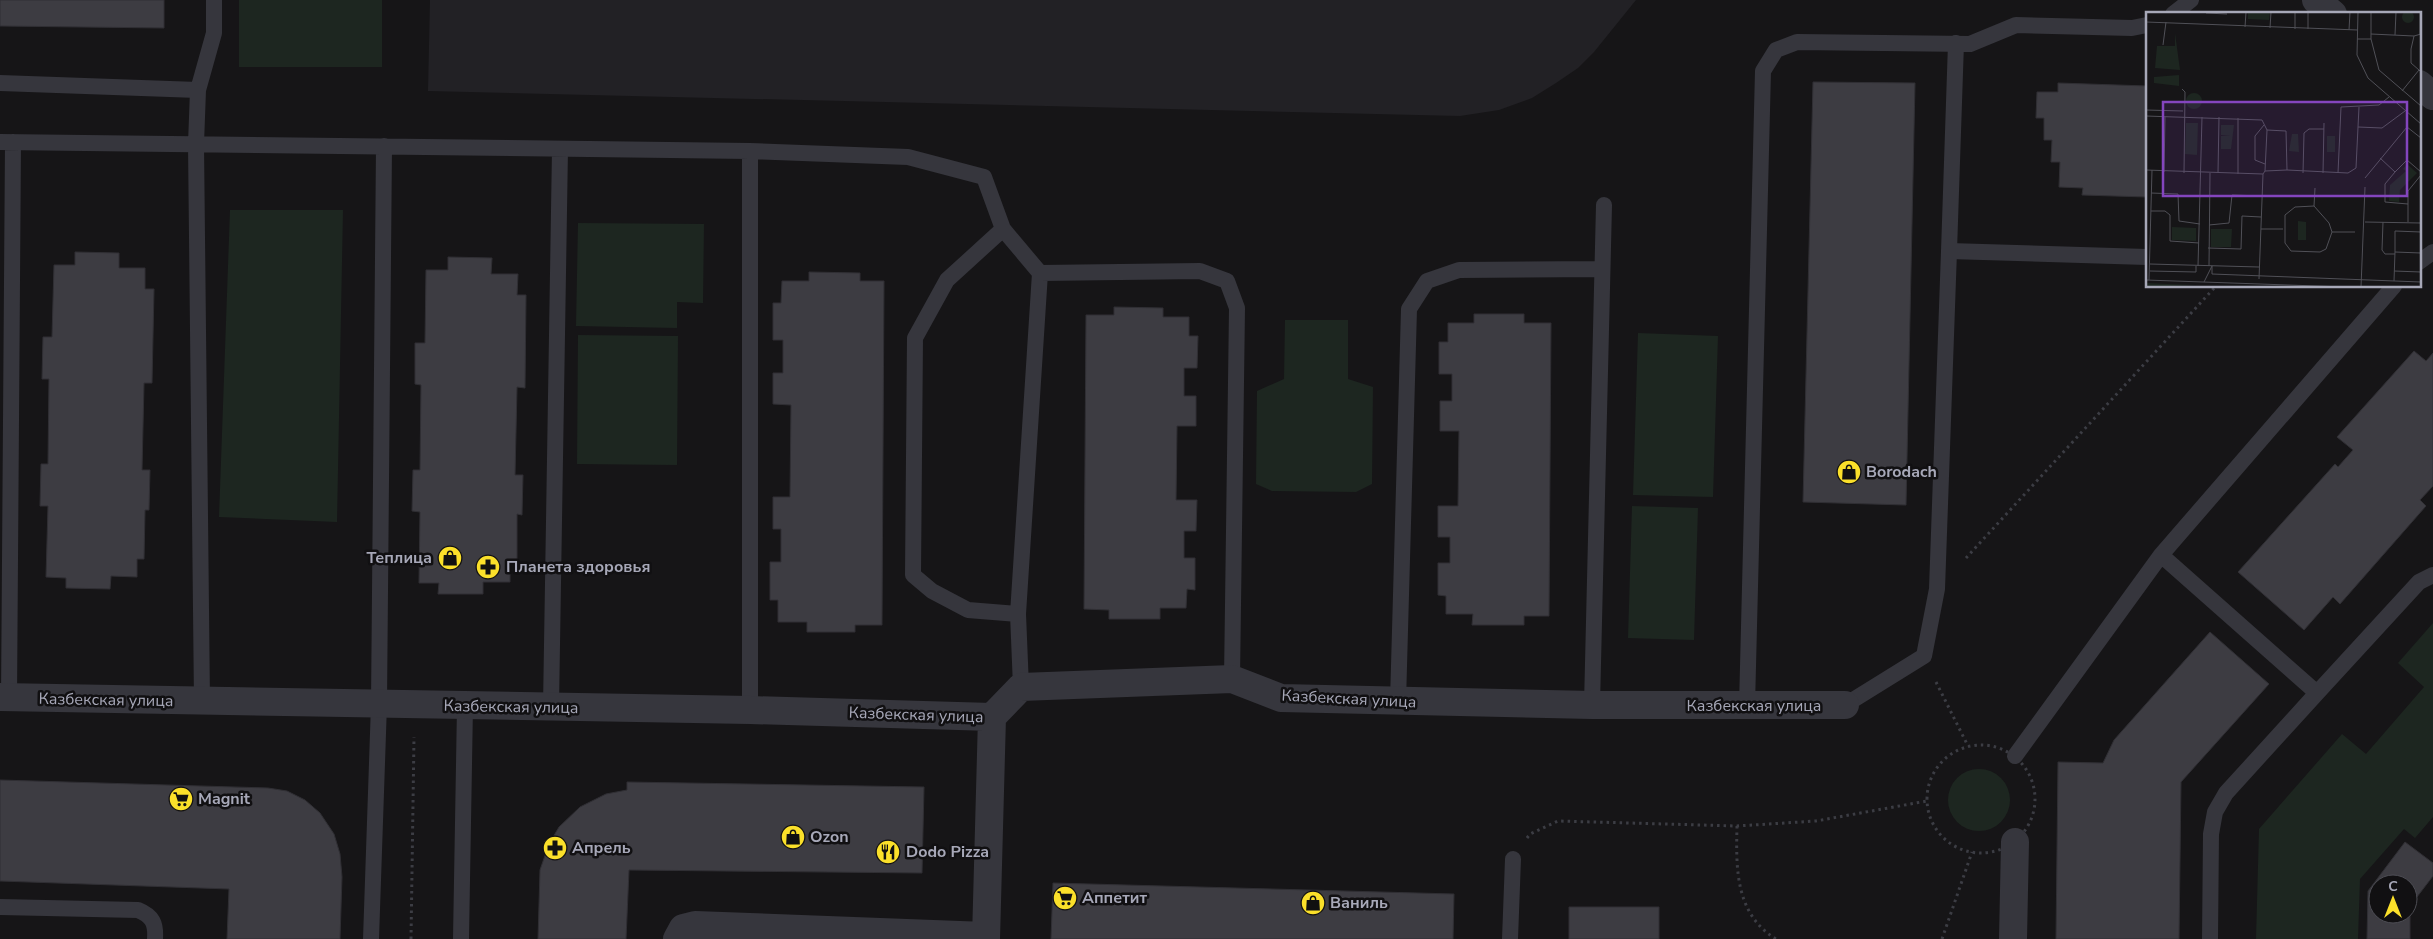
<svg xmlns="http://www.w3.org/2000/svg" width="2433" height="939" viewBox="0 0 2433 939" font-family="'Nunito Sans',sans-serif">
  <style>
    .built { fill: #222125 }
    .green { fill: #1d2620 }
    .building { fill: #3d3c42; stroke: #302f34; fill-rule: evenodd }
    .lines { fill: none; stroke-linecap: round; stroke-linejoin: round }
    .path { stroke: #3c3d44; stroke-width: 3; stroke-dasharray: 2.5 4; stroke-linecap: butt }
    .service { stroke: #36363d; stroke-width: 16 }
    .minor { stroke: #36363d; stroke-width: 28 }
    .labels { text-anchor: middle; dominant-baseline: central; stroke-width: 5; stroke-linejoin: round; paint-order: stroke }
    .poi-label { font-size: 16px; font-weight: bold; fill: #a7a8b8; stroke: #111012; text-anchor: start }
    .street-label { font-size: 16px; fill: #a7a8b8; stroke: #111012 }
    .inset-road { fill: none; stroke: #505057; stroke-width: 1 }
    .view { fill: #8445be; fill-opacity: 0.15; stroke: #8445be; stroke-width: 2.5 }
    .inset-edge { fill: none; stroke: #a7a8b8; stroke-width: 2.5 }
  </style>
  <rect width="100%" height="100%" fill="#161517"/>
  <path class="built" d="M430 0H1636L1594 52 1578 68 1556 83 1532 98 1499 110 1460 116 428 91Z"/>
  <path class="green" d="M239 0H382V67H239Z
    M230 210H343L337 522 219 517Z
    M578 223 704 224 703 303 677 302V328L576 326Z
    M1285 320H1348V379L1373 387 1372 484 1356 492 1272 491 1256 484 1257 391 1284 379Z
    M1638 333 1718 336 1713 497 1633 495Z
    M578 335 678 336 677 465 577 464Z
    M1632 506 1698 508 1694 640 1628 638Z
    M2433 623V817L2415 838 2404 829 2360 879 2358 939H2256L2259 829 2342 734 2366 754 2424 687 2398 663Z
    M1948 800a31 31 0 1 1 62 0a31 31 0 1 1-62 0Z"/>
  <path class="building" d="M0 0H164V28L0 26Z
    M1813 82 1915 83 1906 505 1803 502Z
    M2058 83 2147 86V197L2082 195 2083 188 2059 187 2060 162H2051L2052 140H2044V118H2036L2037 92H2058Z
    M75 252 119 253V268H145V289H154L152 383H144L142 470H150L149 510H145L144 559H137V577L111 576 110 589 66 588V578L46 577 48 506H40L41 464H48L49 379H42L43 337H52L54 265H75Z
    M448 257 492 258 491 274H518L517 295H526L525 388 517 387 515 475H523L522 515 517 514V564H510V582H483V594H438L439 583H419L420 512 412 511 413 470H420L421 385 415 384V343H425L426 270H448Z
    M809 272 860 273V281H884L882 625H855V632H807V622H778V600H770V562H781V529H773V497H790L791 405 773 404V373H783V340H773V303H781L782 281H809Z
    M1114 307 1163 308V317H1189V336H1198L1197 368H1184V396H1196V426H1177L1176 500H1197L1196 531H1184V558H1195V590L1187 589 1186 608H1160V619H1109V610L1084 609 1086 315H1114Z
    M1474 314H1524V323H1551L1549 616H1524V625H1472L1473 614H1446V596L1438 595V563H1450V537H1438V506H1458L1459 431H1440V401H1452V374H1439V342H1448V323H1474Z
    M2414 351 2426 361 2433 353V486L2420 500 2426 506 2340 604 2333 597 2304 630 2238 572 2335 464 2338 467 2353 450 2337 437Z
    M2210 632 2269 684 2181 782 2179 939H2056L2058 762 2103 763 2114 740Z
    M0 780 268 788 287 791 305 800 320 813 334 834 340 854 342 877 340 939H227L229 889 0 881Z
    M627 782 924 787 922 873 629 870 626 939H538L540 870 549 844 559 827 580 807 606 794 627 790Z
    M2405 842 2433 863V876L2410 906V939H2367L2368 891ZM2378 884H2408V914H2378Z
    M1053 883 1454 894 1453 939H1051Z
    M1569 907H1659V939H1569Z"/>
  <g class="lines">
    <path class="path" d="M1966 558 2216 286
      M1936 682 1968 746
      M1927 799a54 54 0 1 1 108 0a54 54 0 1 1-108 0Z
      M1737 826C1736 868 1735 914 1776 939
      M1527 838 1530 834 1558 821 1737 826 1816 821 1927 801
      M411 939 414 737
      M1942 939 1972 852"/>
    <path class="service" d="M2173 14 2191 0
      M0 83 198 90
      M0 142 750 151 908 157 984 177 1003 229 1040 273 1018 614 1021 687
      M750 151V710
      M1003 229 947 280 915 338 913 575 932 591 968 610 1018 614
      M1949 251 1956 43
      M2419 262 2433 252
      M1040 273 1200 271 1227 281 1237 308 1232 679
      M2161 555 2317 693 2419 582 2433 575
      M9 699 13 142
      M202 702 196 144 198 90 214 33V0
      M1398 702 1409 309 1427 281 1459 270 1602 269
      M1592 705 1604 205
      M1845 705 1924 656 1937 589 1949 251 2147 257
      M1747 706 1763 71 1776 50 1797 42 1970 44 2016 25 2132 28 2147 25
      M551 707 560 149
      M2015 756 2161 555 2394 286
      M0 907 138 910C153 916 156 924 155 939
      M371 939 379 704 384 146
      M461 939 465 706
      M1510 939 1513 859
      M2210 939 2211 834 2215 812 2226 793 2317 693"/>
    <path class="minor" d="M2316 0 2333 14
      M2419 84 2433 96
      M0 697 750 710 992 717 1021 687 1232 679 1281 698 1592 705H1845
      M677 939 683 928 695 925 986 936
      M986 939 992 717
      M2013 939 2015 842"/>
  </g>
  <defs>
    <g id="shop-disc" transform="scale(1.25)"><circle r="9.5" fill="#fbe02a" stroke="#111012"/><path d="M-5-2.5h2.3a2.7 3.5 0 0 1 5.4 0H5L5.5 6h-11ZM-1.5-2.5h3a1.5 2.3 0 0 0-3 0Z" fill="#111"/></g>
    <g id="pharmacy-disc" transform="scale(1.25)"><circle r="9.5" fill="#fbe02a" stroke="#111012"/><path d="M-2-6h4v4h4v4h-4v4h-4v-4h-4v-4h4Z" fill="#111"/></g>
    <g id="supermarket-disc" transform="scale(1.25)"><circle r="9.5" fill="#fbe02a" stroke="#111012"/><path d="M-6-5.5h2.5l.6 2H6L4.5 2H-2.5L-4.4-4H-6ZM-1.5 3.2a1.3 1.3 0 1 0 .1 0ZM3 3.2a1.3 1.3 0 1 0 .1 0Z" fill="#111"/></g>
    <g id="restaurant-disc" transform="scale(1.25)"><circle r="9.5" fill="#fbe02a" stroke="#111012"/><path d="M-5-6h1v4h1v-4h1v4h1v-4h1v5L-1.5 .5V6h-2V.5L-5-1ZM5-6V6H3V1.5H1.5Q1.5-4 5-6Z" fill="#111"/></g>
  </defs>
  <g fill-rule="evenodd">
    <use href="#shop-disc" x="1849" y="472"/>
    <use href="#shop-disc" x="450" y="558"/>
    <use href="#pharmacy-disc" x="488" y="567"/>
    <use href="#supermarket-disc" x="181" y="799"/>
    <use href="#shop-disc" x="793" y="837"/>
    <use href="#pharmacy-disc" x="555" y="848"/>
    <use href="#restaurant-disc" x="888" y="852"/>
    <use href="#supermarket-disc" x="1065" y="898"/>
    <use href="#shop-disc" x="1313" y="903"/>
  </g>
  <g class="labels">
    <g class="poi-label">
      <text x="1866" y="472">Borodach</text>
      <text x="432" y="558" text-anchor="end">Теплица</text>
      <text x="506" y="567">Планета здоровья</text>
      <text x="198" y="799">Magnit</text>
      <text x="810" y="837">Ozon</text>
      <text x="572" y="848">Апрель</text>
      <text x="906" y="852">Dodo Pizza</text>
      <text x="1082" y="898">Аппетит</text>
      <text x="1330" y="903">Ваниль</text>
    </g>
    <g class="street-label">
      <text transform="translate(1349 699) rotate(3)">Казбекская улица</text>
      <text transform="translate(106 700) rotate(1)">Казбекская улица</text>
      <text x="1754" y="706">Казбекская улица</text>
      <text transform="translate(511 707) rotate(1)">Казбекская улица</text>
      <text transform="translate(916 715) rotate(2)">Казбекская улица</text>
    </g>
  </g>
  <g transform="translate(2146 12)">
    <rect width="275" height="275" fill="#161517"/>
    <path d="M256 5a6 6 0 1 1 12 0a6 6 0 1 1-12 0ZM102 0H124L123 8 102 7ZM29 21 34 58 9 56 11 34H29ZM33 63V74L8 71V65ZM40 89a8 8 0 1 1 16 0a8 8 0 1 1-16 0ZM40 111H52L51 143 39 142ZM75 113H88L85 137H75V124H84L75 123ZM146 122H152L153 140 143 139ZM181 124H189V140H181ZM261 152 271 161 254 178 253 190 243 189 244 173 260 159 257 157ZM152 209 160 210V228H152ZM26 215 50 216V229L26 228ZM65 217H86L85 235H65ZM0 271 22 272 50 273 0 275Z" fill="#1d2620"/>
    <path class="inset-road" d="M212 0 211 43 222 66 275 112M60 1 81 2M0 10 212 18M99 15 100 0M124 16 125 0M149 17V0M162 17V0M203 18 204 0M225 22 268 24M274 22V0M249 23 250 0M211 27H225V0M225 27 233 58 275 94M17 33 20 10M273 58 265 51V37L268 24 275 22M36 77 39 80 38 161M256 79 273 58 275 60M0 98 37 99M0 104 116 108 121 118 119 159M92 106V162M118 113 109 124V148L119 152M212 115 213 95M121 118 140 119 141 158M234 146 249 160 261 148 275 160M0 158 117 162 119 159 141 158 202 161 210 156 212 115 236 116 259 99M18 160 19 105M249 160 239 172V190L262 192M72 161 73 105M157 161 158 121 163 117H178M177 161 178 111M192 161 195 95 233 93 243 85M219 166 261 115 275 126M5 181 32 182 33 209 54 212M168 194 183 211 186 220 180 237 174 240 145 239 139 231V203L149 195ZM168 194 169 176M5 199H19L24 203V229L53 231M219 210 275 211M237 210 236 238 239 242H249M262 210V179L275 163M63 213 83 211 86 183 116 184M115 217H137M186 220H209M275 220 249 219V240L275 241M62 236 95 237 96 204 115 205M4 252 113 255M52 254 56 105M63 254 64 161M4 259 50 260V254M248 259 275 260M113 267 117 162M0 268 199 275M3 268 6 158M248 269 249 240M58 270 66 254V262L275 270M215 275 219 175"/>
    <path class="view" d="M17 90H261V184H17Z"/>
    <rect width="275" height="275" class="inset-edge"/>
  </g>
  <g transform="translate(2393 899)"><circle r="24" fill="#111012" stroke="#4d4d54"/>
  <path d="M0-4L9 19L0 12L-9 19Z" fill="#fbe02a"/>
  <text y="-8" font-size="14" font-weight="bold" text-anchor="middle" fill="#a7a8b8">С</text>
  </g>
</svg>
